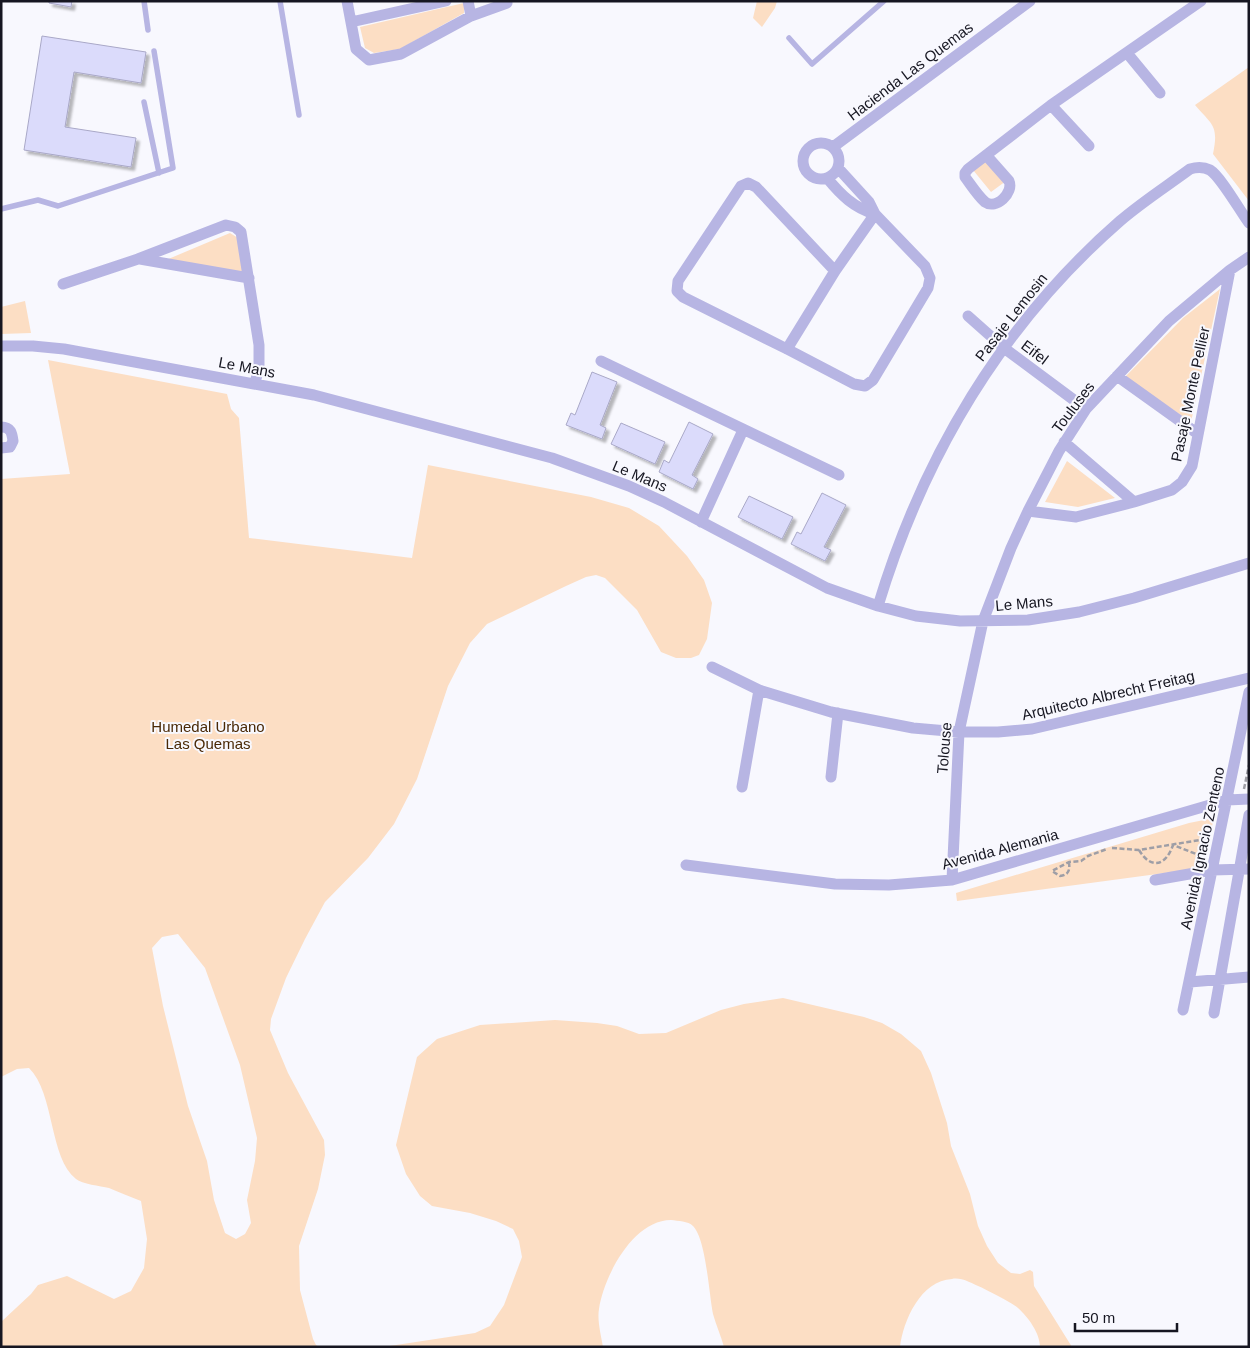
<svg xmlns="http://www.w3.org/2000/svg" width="1250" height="1348" viewBox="0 0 1250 1348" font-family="Arial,sans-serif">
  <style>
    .green { fill: #fcdec4; fill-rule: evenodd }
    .building { fill: #dbdbfb; stroke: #a9a8c7; filter: url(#shadow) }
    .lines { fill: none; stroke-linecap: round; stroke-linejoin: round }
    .path { stroke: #9e9ea6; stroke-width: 2.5; stroke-dasharray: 5 2.5; stroke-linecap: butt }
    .service { stroke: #b7b5e3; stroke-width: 5.5 }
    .minor { stroke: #b7b5e3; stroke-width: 11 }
    .labels { text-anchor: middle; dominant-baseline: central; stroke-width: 4; stroke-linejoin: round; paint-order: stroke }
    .street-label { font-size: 15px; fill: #161621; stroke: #f8f8fe }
    .park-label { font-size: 15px; fill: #4a2906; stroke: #f8f8fe }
  </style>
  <defs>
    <filter id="shadow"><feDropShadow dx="3.5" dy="3.5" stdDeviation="1" flood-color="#0004"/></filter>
  </defs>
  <rect width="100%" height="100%" fill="#f8f8fe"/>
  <path class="green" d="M757 1H777L775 8 762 27 753 18Z
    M464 3V13L400 49 374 53 365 48 360 27Z
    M1249 67V201L1213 154C1219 125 1212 125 1195 105Z
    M988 158 1006 181 991 192 973 170Z
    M230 233 238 238 245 273 166 260Z
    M1220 289 1191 422 1125 377 1183 318Z
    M25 301 31 333 1 334V307Z
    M48 360 227 394 231 409 239 418 249 538 412 558 428 465 591 497 629 508 659 526 687 556 704 580 712 603 707 639 699 655 691 658H676L661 652 637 610 605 578 596 575 586 577 566 586 487 624 470 643 448 686 417 779 394 824 368 858 325 902 305 939 286 978 271 1019 270 1030 288 1073 324 1140 325 1155 318 1189 299 1246 300 1290 313 1339 316 1345 319 1347H1V1322L31 1294 38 1285 67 1276 114 1299 131 1291 144 1268 147 1239 141 1201C130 1197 119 1192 109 1188 100 1186 82 1184 76 1179 49 1158 55 1094 29 1068L17 1069 1 1077V479L70 474ZM178 934 205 968 240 1065 257 1138 255 1161 247 1200 251 1223 245 1234 236 1239 225 1233 214 1200 207 1161 188 1106 163 1006 152 948 162 937Z
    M1067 461 1115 498 1078 507 1045 502Z
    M1214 818 1202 868 957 901 956 893 1189 823Z
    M783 998 864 1017 882 1023 901 1034 921 1051 931 1073 947 1123 951 1146 970 1194 978 1226 987 1246 998 1263 1011 1273 1020 1274 1030 1270 1033 1272 1034 1286 1072 1347H1040C1040 1333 1028 1317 1018 1308 1010 1301 977 1285 967 1281 963 1279 956 1278 952 1279 921 1280 903 1321 900 1347H724C721 1336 716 1325 713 1314 709 1294 706 1239 693 1226 688 1221 678 1221 671 1220 633 1220 604 1276 599 1309 597 1320 601 1335 603 1347H383L475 1333 490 1326 504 1305 522 1257 519 1241 513 1229 496 1221 470 1213 432 1206 420 1196 406 1174 396 1145 417 1057 437 1039 480 1025 555 1020 597 1023 617 1026 639 1034 666 1033 721 1010 744 1004Z"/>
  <path class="building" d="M49 1H72L71 7 49 3Z
    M42 36 146 52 141 83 74 72 65 127 136 138 131 167 24 150Z
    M592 372 617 382 600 425 606 428 602 439 566 425 571 413 575 415Z
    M689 422 713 434 692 475 698 479 693 489 659 472 664 460 669 463Z
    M621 423 665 442 655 464 611 444Z
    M822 493 846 505 824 547 831 550 825 561 791 544 797 532 801 534Z
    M749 496 793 517 782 539 738 517Z"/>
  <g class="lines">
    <path class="path" d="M1244 789 1249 765
      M1112 848 1139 850 1206 839
      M1139 850C1151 870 1166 866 1173 845L1204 857
      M1069 862C1070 870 1069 875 1060 876L1052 871 1069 862 1081 861 1088 856 1107 849"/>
    <path class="service" d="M144 1 148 30
      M280 1 299 115
      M789 38 812 64 884 1
      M144 102 159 173
      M1 209 38 200 58 206 173 168 154 51"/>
    <path class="minor" d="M347 1 356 49 369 60 401 54 471 16 507 3
      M468 1 471 16
      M351 22 446 1
      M1127 53 1160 93
      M1051 105 1089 146
      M803 161a18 18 0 1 1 36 0a18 18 0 1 1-36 0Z
      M833 147 1030 1
      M986 155 1009 181C1014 193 996 210 985 202 978 196 971 185 965 177V173L968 169 1051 105 1201 1
      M838 168 869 202 875 214 925 266 930 278 928 288 873 380 865 386 854 384 787 349 683 297 677 291 678 281 741 186 748 183 756 187 835 271 875 214
      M827 178C841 195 854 208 875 214
      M140 259 249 278
      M63 284 138 259 226 225 235 227 241 232 259 345V367L255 383
      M968 316 1004 348 1086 409
      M1 346H33L64 349 314 395 552 458 629 486 664 502 827 588 878 606 916 616 960 621 1028 620 1079 612 1134 598 1249 563
      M787 349 835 271
      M601 361 839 475
      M1117 376 1198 434
      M1 427C11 427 12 433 13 441L10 447 1 448
      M1064 442 1134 502
      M1028 511 1076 517 1134 502 1172 490 1182 482 1192 466 1230 270
      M701 522 743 430
      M878 606C923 457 1002 324 1120 221 1142 202 1167 186 1190 169 1197 167 1204 167 1210 170 1221 177 1240 211 1249 223
      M712 667 759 690 831 712 913 728 959 732H998L1032 729 1249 678
      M831 777 838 713
      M742 787 759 690
      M686 865 835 884 889 885 952 880 1227 800 1249 799
      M952 880 959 732 983 621 1011 548 1028 511 1059 451 1086 409 1169 321 1230 270 1249 257
      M1155 880 1212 870 1249 869
      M1190 982 1249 977
      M1183 1010 1249 692
      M1214 1013 1249 815"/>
  </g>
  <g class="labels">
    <g class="street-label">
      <text transform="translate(910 71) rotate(-37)">Hacienda Las Quemas</text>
      <text transform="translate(1011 317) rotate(-52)">Pasaje Lemosin</text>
      <text transform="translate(1035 352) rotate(37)">Eifel</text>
      <text transform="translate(247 367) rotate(11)">Le Mans</text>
      <text transform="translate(1190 394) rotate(-78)">Pasaje Monte Pellier</text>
      <text transform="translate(1073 407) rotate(-53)">Touluses</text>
      <text transform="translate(640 476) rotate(23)">Le Mans</text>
      <text transform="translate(1024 603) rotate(-5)">Le Mans</text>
      <text transform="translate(1108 695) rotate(-13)">Arquitecto Albrecht Freitag</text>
      <text transform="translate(944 748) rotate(-85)">Tolouse</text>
      <text transform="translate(1202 848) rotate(-78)">Avenida Ignacio Zenteno</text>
      <text transform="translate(1000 849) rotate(-15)">Avenida Alemania</text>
    </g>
    <g class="park-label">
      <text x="208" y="726">Humedal Urbano<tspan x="208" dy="17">Las Quemas</tspan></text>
    </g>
  </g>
  <rect width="1250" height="1348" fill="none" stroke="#161621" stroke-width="5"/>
  <path d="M1075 1323v8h102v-8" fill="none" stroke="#161621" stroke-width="2.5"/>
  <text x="1082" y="1323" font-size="15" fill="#161621" stroke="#f8f8fe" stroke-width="4" paint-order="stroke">50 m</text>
</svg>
